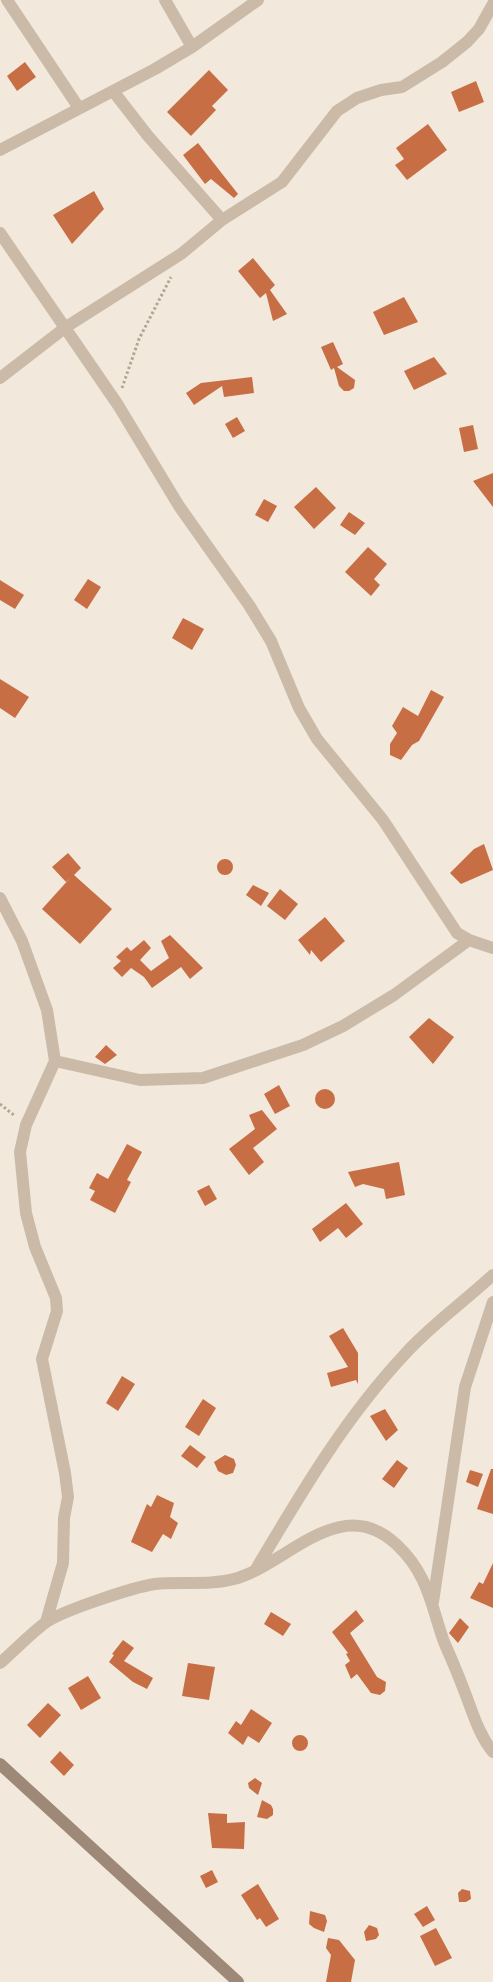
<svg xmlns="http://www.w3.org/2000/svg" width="493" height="1982" viewBox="0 0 493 1982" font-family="'Nunito Sans',sans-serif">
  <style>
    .building { fill: #c76e45 }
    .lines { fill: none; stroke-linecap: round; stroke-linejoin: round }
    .path { stroke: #b6a492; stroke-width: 3; stroke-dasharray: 2.5 2.5; stroke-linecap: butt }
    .street { stroke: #cbbaa7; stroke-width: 12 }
    .secondary { stroke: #9e8979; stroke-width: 12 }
  </style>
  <rect width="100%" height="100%" fill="#f2e9dc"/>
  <path class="building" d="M25 62 36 77 17 91 7 76Z
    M209 70 228 90 212 106 216 110 191 136 167 112Z
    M476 81 484 102 459 112 451 92Z
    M428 124 447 150 407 180 395 165 404 159 396 148Z
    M198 143 238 194 234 198 211 179 205 184 183 155Z
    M94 191 104 209 72 244 53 215Z
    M253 258 275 285 270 290 287 314 273 321 266 293 260 298 238 271Z
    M404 297 418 322 384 335 373 312Z
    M333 342 343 364 337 367 355 380 354 388 349 391H344L339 386 334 368 331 370 321 347Z
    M434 357 447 374 414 390 404 371Z
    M252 377 254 393 224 397 222 386 194 405 186 393 201 383Z
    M237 417 245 431 233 438 225 424Z
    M473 425 478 449 464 452 459 428Z
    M493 473V507L473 481Z
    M316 487 336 508 314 529 294 507Z
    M264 499 277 506 268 522 255 515Z
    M349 512 365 523 355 535 340 525Z
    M368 547 387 564 374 579 380 585 371 596 345 572Z
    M88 579 101 587 87 609 74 600Z
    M0 580 24 595 15 609 0 600Z
    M183 618 204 629 192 650 172 638Z
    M0 679 29 697 15 718 0 708Z
    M431 690 444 697 419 741 412 745 401 760 390 755V744L397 733 392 726 403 707 418 716Z
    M484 844 493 870 461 884 450 873 474 849Z
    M68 853 81 868 74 875 112 909 80 944 42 909 71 877 66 882 52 867Z
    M217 867a8 8 0 1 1 16 0a8 8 0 1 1-16 0Z
    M253 885 269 893 261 906 246 895Z
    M280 889 298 904 285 920 267 906Z
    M325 917 345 941 321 962 311 950 310 955 298 940Z
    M170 935 203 968 190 979 181 967 152 988 144 977 131 968 122 977 113 968 121 961 116 957 127 947 131 951 144 940 151 948 140 960 151 971 169 958 161 941Z
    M429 1018 454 1037 433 1064 409 1037Z
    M106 1045 117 1055 105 1064 95 1057Z
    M279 1085 290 1106 275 1114 264 1094Z
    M315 1099a10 10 0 1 1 20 0a10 10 0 1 1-20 0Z
    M262 1110 277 1129 253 1148 264 1162 249 1175 229 1149 255 1129 249 1115Z
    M127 1144 142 1152 127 1180 131 1182 115 1213 90 1200 95 1191 89 1188 97 1173 108 1179Z
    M399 1162 405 1195 386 1199 384 1189 363 1184 355 1187 348 1172Z
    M209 1185 217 1199 205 1206 197 1191Z
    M346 1203 363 1224 346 1238 338 1228 320 1242 312 1229Z
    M343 1328 358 1353V1384L356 1380 331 1387 327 1373 348 1367 329 1336Z
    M122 1376 135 1384 118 1411 106 1403Z
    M203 1399 216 1408 199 1436 185 1427Z
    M385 1409 398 1430 386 1441 370 1416Z
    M190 1445 206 1457 197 1468 181 1456Z
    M225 1455 234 1459 236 1465 233 1473 226 1475 218 1471 214 1462Z
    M397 1460 408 1468 394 1488 382 1479Z
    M491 1469H493V1514L477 1509Z
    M470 1470 483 1474 478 1487 466 1482Z
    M157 1495 174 1503 170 1517 178 1523 171 1539 163 1534 152 1552 131 1542 147 1504 151 1507Z
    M493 1563V1608L470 1598 479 1582 483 1584Z
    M356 1610 364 1621 350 1633 377 1677 386 1682 385 1691 380 1695 371 1693 357 1674 351 1679 345 1665 350 1661 346 1654 348 1653 332 1632Z
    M271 1612 291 1624 283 1636 264 1624Z
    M460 1618 469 1627 458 1643 449 1633Z
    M123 1640 134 1648 124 1661 153 1678 147 1689 133 1682 109 1662 114 1655 112 1654Z
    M188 1663 215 1667 209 1700 182 1696Z
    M88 1676 101 1698 81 1710 68 1688Z
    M48 1703 61 1715 40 1738 27 1725Z
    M251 1709 272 1723 259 1743 248 1736 243 1745 228 1733 236 1721 241 1725Z
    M292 1743a8 8 0 1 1 16 0a8 8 0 1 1-16 0Z
    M60 1751 74 1765 64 1776 50 1762Z
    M255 1778 262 1783 258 1795 249 1788 248 1783Z
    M262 1800 271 1805 273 1809V1815L267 1819 257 1817Z
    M208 1813 227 1814V1823L245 1822 244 1849 212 1848Z
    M212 1870 218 1882 206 1888 200 1876Z
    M258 1884 279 1919 266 1927 260 1918 257 1920 241 1895Z
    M462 1889 470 1891 471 1899 466 1902H459L458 1893Z
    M427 1906 435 1920 423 1927 414 1914Z
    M310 1911 325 1915 327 1921 324 1932 314 1928 309 1924Z
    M369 1925 377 1928 379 1935 376 1939 366 1941 364 1932Z
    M436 1928 452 1958 435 1966 420 1936Z
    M328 1938 339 1940 355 1960 351 1982H326L331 1955 326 1948Z"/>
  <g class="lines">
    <path class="path" d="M122 388 139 339 171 277
      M0 1104 15 1116"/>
    <path class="street" d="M7 0 79 108
      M165 0 192 47
      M113 91 148 136 222 220
      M0 150 155 69 192 47 258 0
      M0 233 118 405 179 506 249 605 271 641 299 708 317 739 383 820 457 933 469 940 493 948
      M0 378 66 327 181 254 222 220 282 182 337 111 357 98 381 90 402 87 442 62 467 42 479 29 493 4
      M0 898 22 941 47 1010 55 1061 26 1125 20 1152 26 1213 35 1247 56 1298 57 1311 42 1359 65 1473 68 1497 64 1518 63 1563 46 1622
      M55 1061 140 1080 203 1078 303 1045 343 1026 394 995 469 940
      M256 1569C301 1493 345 1418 405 1354 430 1326 465 1301 493 1275
      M433 1602 465 1387 493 1302
      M0 1663C15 1650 29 1635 45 1623 61 1611 134 1587 155 1584 181 1581 208 1586 234 1579 287 1565 340 1491 397 1545 428 1574 431 1605 444 1642 452 1660 460 1679 467 1698 474 1717 480 1736 493 1752"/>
    <path class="secondary" d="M0 1764 238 1982"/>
  </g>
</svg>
